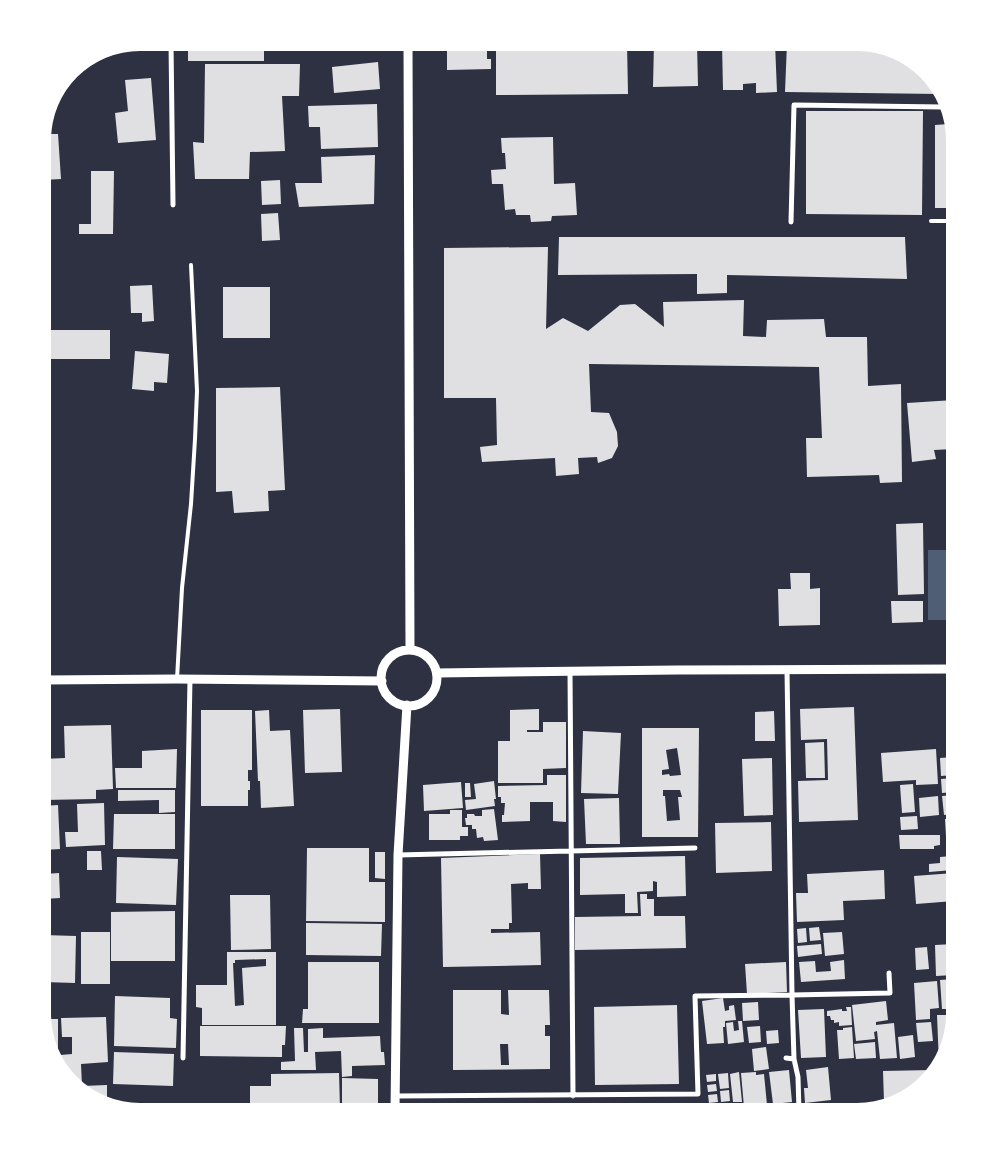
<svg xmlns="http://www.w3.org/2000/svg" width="997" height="1154" viewBox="0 0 997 1154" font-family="Ubuntu,sans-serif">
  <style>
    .water { fill: #4f5d75 }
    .building { fill: #e0e0e3; fill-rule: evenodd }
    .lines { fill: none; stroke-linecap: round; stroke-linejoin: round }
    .service { stroke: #fff; stroke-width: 4 }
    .minor { stroke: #fff; stroke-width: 5 }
    .tertiary { stroke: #fff; stroke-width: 9 }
  </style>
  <rect width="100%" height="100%" fill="#2d3142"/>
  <path class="water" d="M928 550H954V620H928Z"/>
  <path class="building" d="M188 43H264V61H188Z
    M447 43H493V51H487V59H491V69L447 70Z
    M496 43H627L628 94 496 95Z
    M654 43H697L698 86 653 87Z
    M722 43H775L777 92 756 93V83L743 84V90H723Z
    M787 43H862L900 53 934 81 939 94 785 92Z
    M378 62 380 89 334 93 332 67Z
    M205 64H300L299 96H282L285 151 250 152 249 179H195L193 142 204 143Z
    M151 78 156 140 118 143 115 113 128 111 125 80Z
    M377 104 378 147 321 149 320 127H309L308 106Z
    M806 111H923L922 215 806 214Z
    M949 124 954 140V208H935V125Z
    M43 134H58L61 179 43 180Z
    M553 137 554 184 575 183 577 215 552 216 551 221 531 222 530 215H516L515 209 505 210 503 184H492L491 170 506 169 505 153H502L501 138Z
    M375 155 374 204 299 207 295 183H322L321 157Z
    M91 171H114L113 234H79V224H91Z
    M280 180 281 204 262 205 261 181Z
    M278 213 280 240 262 241 261 214Z
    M559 237H905L907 279 727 275V293L697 294V274L558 275Z
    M548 247 546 329 563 318 588 331 620 305 635 304 664 327 663 302 744 300 743 336 766 337 767 320 824 319 826 337H867L868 386 901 384 902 482 880 483 879 475 807 477 806 438H822L819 367 589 364 591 412 609 413 617 432 618 446 612 458 598 463 597 457 578 458 579 474 556 476 555 458 482 462 480 447 497 445 496 398H444V248Z
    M152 285 154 321 142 322V313H131L130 286Z
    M223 287H270V338H223Z
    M43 330H110V359H43Z
    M135 351 169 354 167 383 154 382V391L132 389Z
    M280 387 285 490 268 491 269 511 234 513 232 491 216 492V388Z
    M954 400V449L934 450 936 459 912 462 907 403Z
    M923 523 924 594 898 595 896 524Z
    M790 573H810V589L820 588V625L779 626 778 589H791Z
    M891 601H923V622L892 623Z
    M854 707 858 820 799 822 798 781 828 780 827 739 801 740 800 709Z
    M340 709 342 772 305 773 303 710Z
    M539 709V730H527V732H543V722H566V768L543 769V783H498V741H510V710Z
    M201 710H252V770H248V781H250V790H248V806H201Z
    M269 710 270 731 290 730 294 806 261 808 260 781H258L255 711Z
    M774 711 775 741H755V712Z
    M111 725 113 789 96 790V799L43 800V759L65 758 64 726Z
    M642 728H699L698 837H642ZM677 748 681 775 670 776 669 774 662 775V770L669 769 666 750ZM663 790H680L682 797H678L680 820 667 821 665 796H663Z
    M583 731 621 733 618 794 581 793Z
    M824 742 825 778H806L805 743Z
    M177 749 176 788H116L115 768H142V751Z
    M936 749 938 784 916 785V780L883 782 881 753Z
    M954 757V775L941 776 940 758Z
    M772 758 773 815 744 816 742 759Z
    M547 775H566V822L553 821V802H530V821L502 822V815H504L505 803H501V797H498V786L547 785Z
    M954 778V792L942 793 941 779Z
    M494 781 496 799H494L495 806 466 810 465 800 476 799 474 784Z
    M461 782 463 808 424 811 423 785Z
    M465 783H470L471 797H465Z
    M913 784 915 812 902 813 900 785Z
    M118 790H175V812L159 813V800L118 801Z
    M954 795V814L944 815 942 796Z
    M938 796 939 815 920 817 919 798Z
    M619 798 620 844H586L584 799Z
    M104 803 105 845 66 847 65 832H78L77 804Z
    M58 805 60 849 43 850V806Z
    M494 809 498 840 484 841 483 837 477 838 476 829H472V825H466L465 818H467V814H474L475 816H482V810Z
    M450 810H462V827H468V836H460V840H429V814H450Z
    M114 814H175V849H113Z
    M917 816 918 829 901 830 900 817Z
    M954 818V854H947L945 819Z
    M771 822 772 871 716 873 715 823Z
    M899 835H940V845L934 846V849H900Z
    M307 848H369V882H385V922L306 921Z
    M87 851H101L102 870H87Z
    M375 852H385V879L375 878Z
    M540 854 541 889H528V883L511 884 512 923H509V929H491V933L540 932 541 965 443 967 441 858Z
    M685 856 686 896 657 897V882L653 881V891L637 892 638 913H625V894L580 895V858Z
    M952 856 953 870 929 872V864L940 863V857Z
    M117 857 178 859 176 905 116 903Z
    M884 870 885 899 843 901 844 920 797 922 796 893H808L807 874Z
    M59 873 60 898 43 899 44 874Z
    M954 873V901L916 904 914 876Z
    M640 894H647V899H654V916H685L686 948 575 950V917L641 916Z
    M230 895H270L271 949 231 950Z
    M175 911V961H111V912Z
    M306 923 382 924 381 956 306 955Z
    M819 927 821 940 810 941 809 928Z
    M806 928 807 942 798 943 797 929Z
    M81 932H110V984H81Z
    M842 932 844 954 825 956 823 933Z
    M43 935 76 936 75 983 43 982Z
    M821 944 822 954 798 957 797 946Z
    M954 944V975L936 976 935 945Z
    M927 947 929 969 916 970 915 948Z
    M227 952H276V1025H202V1008L196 1007V985H227ZM266 959V966L242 968 244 1005 235 1006 233 963H235V960Z
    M844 960 845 979 801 982 799 962 815 961 816 972 831 971 830 962Z
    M308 962H379V1023H302L303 1009H308Z
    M786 962 787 992 747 994 745 964Z
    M954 979V1009H942L940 980Z
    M937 981 939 1008 930 1009V1019L916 1020 914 983Z
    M453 990H501V1014L509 1015 508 990H549L550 1025H545V1036H550V1069L453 1070ZM500 1044H508L509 1065H501Z
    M115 996 170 998V1018L177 1019 176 1048 114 1046Z
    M723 998 725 1011 729 1010V1006L734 1005 736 1020 725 1021V1027H723L724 1043 707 1044 702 1001Z
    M886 1001 888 1020 876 1022V1025L894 1023 897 1058 880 1059 877 1031 874 1032 875 1039 856 1041 852 1005Z
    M758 1002 759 1020 743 1021 742 1003Z
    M677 1005 679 1084 595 1085 594 1007Z
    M846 1007H851L852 1025 839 1026V1022L834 1023V1020H831L830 1016H827V1011L842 1009V1011H847Z
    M824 1009 826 1057 801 1058 798 1010Z
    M937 1015H954L944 1057 939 1064Z
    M106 1017 108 1062 81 1064 82 1086 107 1085V1104L97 1101 63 1073 60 1066V1055L72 1054V1037H62L61 1018Z
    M44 1019H58V1058Z
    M738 1021H742L744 1042 728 1044 726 1023 733 1022 734 1031 739 1030Z
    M931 1022 933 1041 918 1042 916 1023Z
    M200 1026H286L285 1045H282V1057L200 1056Z
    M760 1026 761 1042 749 1043 747 1027Z
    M852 1027 854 1058 839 1059 837 1030H843V1028Z
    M294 1028H303L304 1052H308V1029L323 1028V1038L380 1036 381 1052H384L385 1065 352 1066V1076L342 1077 341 1051 315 1052 316 1070H281V1062L295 1061Z
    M778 1030 779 1043 767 1044 766 1031Z
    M913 1035 915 1057 900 1059 898 1037Z
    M875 1042 876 1058 856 1059 854 1044Z
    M766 1047 769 1069 754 1071 752 1049Z
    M114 1052 174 1054 173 1086 113 1084Z
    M828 1067 831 1100 805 1103 804 1088H808L806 1070Z
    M789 1070 792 1102 773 1104 769 1072Z
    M932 1070V1072L916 1091 884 1102 883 1071Z
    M739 1072 742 1102H733L730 1074Z
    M756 1072V1075L764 1074 767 1105 744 1107 741 1073Z
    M339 1073 340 1109 250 1110V1086H271V1074Z
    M728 1073 729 1088 720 1089 718 1074Z
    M716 1074V1081L707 1082 706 1075Z
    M342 1078 378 1079V1111H342Z
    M716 1084 717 1091 708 1092 707 1085Z
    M729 1090 730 1101 721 1102 720 1091Z
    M717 1094 718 1102 709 1103 708 1095Z
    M671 1104V1111H620V1106Z
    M701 1105 702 1111H680V1107Z
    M615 1108V1111H535V1110Z
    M204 1109V1111H163V1110Z"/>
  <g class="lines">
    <path class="service" d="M931 221H954
      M177 679 182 588 191 504 195 439 197 391 191 265"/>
    <path class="minor" d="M171 43 173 205
      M791 222 794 105 943 107
      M570 671 573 1096
      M398 855 695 848
      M183 1058 190 679
      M786 1058 794 1059 792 995 890 993 889 973
      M794 1059 798 1077 799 1111
      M395 1096 698 1094 695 996 792 995 787 670"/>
    <path class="tertiary" d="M408 43 410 650
      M381 678a28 28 0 1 1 56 0a28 28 0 1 1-56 0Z
      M437 673 677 670 954 669
      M43 680 177 679 382 681
      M395 1111 398 855 407 705"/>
  </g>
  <path d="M0 0H997V1154H0ZM140 51H857A89 89 0 0 1 946 140V1014A89 89 0 0 1 857 1103H140A89 89 0 0 1 51 1014V140A89 89 0 0 1 140 51Z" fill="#fff" fill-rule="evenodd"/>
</svg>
